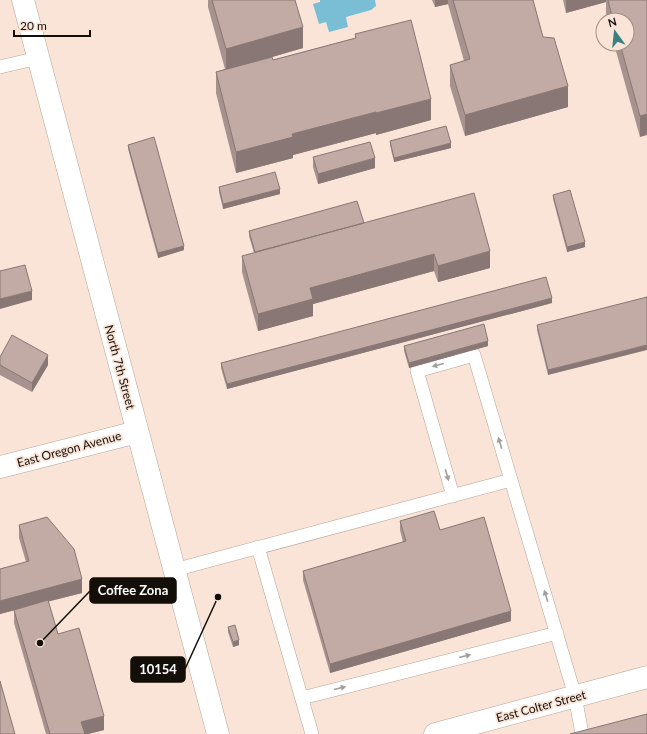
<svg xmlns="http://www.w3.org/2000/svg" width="647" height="734" viewBox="0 0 647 734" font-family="Lato,sans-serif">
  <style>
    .water { fill: #7abed6 }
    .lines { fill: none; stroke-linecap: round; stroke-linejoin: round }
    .service-casing { stroke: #b7a497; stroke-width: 14 }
    .minor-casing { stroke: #b7a497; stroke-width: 23 }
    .tertiary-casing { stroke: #b7a497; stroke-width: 23 }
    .primary-casing { stroke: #b7a497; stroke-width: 23 }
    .service { stroke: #fff; stroke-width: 13 }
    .minor { stroke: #fff; stroke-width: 22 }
    .tertiary { stroke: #fff; stroke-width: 22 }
    .primary { stroke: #fff; stroke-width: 22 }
    .wall { fill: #a7928e }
    .shaded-wall { fill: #887774 }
    .building { fill: #c2aaa5; stroke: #887774 }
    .oneway { fill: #a19f9d }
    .labels { text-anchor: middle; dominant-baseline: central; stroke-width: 3.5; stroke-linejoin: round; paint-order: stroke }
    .street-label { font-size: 12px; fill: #140e09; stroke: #f9e4d7 }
    .leader { fill: none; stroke: #140e09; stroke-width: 1.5 }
    .callout-dot { fill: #140e09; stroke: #f9e4d7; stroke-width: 1.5 }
    .callout { fill: #140e09; stroke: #140e09; stroke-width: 1.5 }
    .callout-label { font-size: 13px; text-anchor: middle; font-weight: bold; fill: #fff }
  </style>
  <rect width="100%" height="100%" fill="#f9e4d7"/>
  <path class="water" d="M320 0H375L376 6 371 10 346 17 348 27 329 32 326 22 319 24 313 4 320 2Z"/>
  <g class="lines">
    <g class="service-casing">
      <path id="service" d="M0 67 38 58
        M453 496 417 371 474 355 575 696 582 734
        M258 547 312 734
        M174 570 511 480
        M302 698 557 633"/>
    </g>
    <g class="minor-casing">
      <path id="minor" d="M0 467 137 432"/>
    </g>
    <g class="tertiary-casing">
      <path id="tertiary" d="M435 734 647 677"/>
    </g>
    <g class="primary-casing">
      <path id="primary" d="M23 0 218 734"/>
    </g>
    <use href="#service" class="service"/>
    <use href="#minor" class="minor"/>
    <use href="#tertiary" class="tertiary"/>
    <use href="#primary" class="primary"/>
  </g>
  <path class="wall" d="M208 0H295L303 48 266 59 273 60 355 38V34L431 120 376 135V133L293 155V158L236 173 216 93V72L225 69 208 7Z
    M432 0H533L543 37 568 107 465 136 450 86V65L464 61 448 4 435 7Z
    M563 0H647L640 137 614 44H627V20H608L606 15V2L566 13Z
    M390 141 451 148 394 162 390 145Z
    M128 145 184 250 158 258 128 149Z
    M313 157 375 168 318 184 313 167Z
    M219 187 280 194 223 209 219 192Z
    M553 195 585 247 567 252 553 199Z
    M363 223 490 268 438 282 434 271 313 304V316L258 331 242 272V256L254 253 249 236V231Z
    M647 297 548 375 537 330V325Z
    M552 303 227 389 221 368V363Z
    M404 346H488L409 368 404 351Z
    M0 357 48 365 32 392 0 375Z
    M400 521 440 530 511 621 330 673 303 580V571L403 542 400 530Z
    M19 525 82 593 48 601 58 634 104 730 88 734H46L14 623V610L0 614V569L26 562 19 538Z
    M228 627 239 645 233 647 228 632Z"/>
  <path class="shaded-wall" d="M435 0H448V4L435 7Z
    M566 0H606V2L566 13Z
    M303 27V48L226 70V49Z
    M568 86V107L465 136V115Z
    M431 99V120L376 135V113Z
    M376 112V133L293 155V158L236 173V152L292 134Z
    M647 114V135L640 137V116Z
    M451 143V148L394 162V158Z
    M375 158V168L318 184V174Z
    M280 189V194L223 209V204Z
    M585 242V247L567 252V247Z
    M184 246V250L158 258V253Z
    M490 251V268L438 282V266Z
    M434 254V271L313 304V316L258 331V314L310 288Z
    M32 291V300L0 309V299Z
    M552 298V303L227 389V384Z
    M488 341V346L409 368V363Z
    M647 345V350L548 375V370Z
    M48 355V365L32 392V383Z
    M82 579V593L0 614V601Z
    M511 611V621L330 673V664Z
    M239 640V645L233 647V642Z
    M104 716V730L88 734H81V722Z"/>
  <path class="building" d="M212 0H295L303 27 226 49Z
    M453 0H533L543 37 554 38 568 86 465 115 450 65 470 59Z
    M608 0H647V114L640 116 620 44H627V20H613Z
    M411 20 431 99 376 113V112L292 134 293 137 236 152 216 72 272 57 273 60 356 38 355 34Z
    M446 126 451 143 394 158 390 141Z
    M154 137 184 246 158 253 128 145Z
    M370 142 375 158 318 174 313 157Z
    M275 172 280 189 223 204 219 187Z
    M570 190 585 242 567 247 553 195Z
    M474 193 490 251 438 266 434 254 310 288 313 299 258 314 242 256Z
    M357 201 364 223 255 252 249 231Z
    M25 265 32 291 0 299V271Z
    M546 277 552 298 227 384 221 363Z
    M647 297V345L548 370 537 325Z
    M484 324 488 341 409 363 404 346Z
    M12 335 48 355 32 383 0 365V357Z
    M434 511 440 530 484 517 511 611 330 664 303 571 406 541 400 521Z
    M47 517 74 549 82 579 0 601V569L29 561 19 525Z
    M48 600 58 634 79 628 104 716 81 722 85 734H50L14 610Z
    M235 625 239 640 233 642 228 627Z
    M0 681 15 734H0Z
    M647 714V734H570Z"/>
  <defs><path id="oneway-solid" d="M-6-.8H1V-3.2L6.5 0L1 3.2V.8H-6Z"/></defs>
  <g class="oneway">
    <use href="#oneway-solid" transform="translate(438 365) rotate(165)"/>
    <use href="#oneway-solid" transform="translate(500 443) rotate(-107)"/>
    <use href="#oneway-solid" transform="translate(447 475) rotate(74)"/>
    <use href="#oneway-solid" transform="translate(546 596) rotate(-107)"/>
    <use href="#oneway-solid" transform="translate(465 656) rotate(-14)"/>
    <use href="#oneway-solid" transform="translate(340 688) rotate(-14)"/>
  </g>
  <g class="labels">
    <g class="street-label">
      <text transform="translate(120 367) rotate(75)">North 7th Street</text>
      <text transform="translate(69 449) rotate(-15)">East Oregon Avenue</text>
      <text transform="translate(541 706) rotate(-15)">East Colter Street</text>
    </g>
  </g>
  <path class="leader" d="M40 643L90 591M218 597L185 669"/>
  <g class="callout-dot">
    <circle cx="40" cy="643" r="4"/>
    <circle cx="218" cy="597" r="4"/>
  </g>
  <g class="callout">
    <rect x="90" y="578" width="86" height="25" rx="4"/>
    <rect x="131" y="657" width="54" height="25" rx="4"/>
  </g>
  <g class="callout-label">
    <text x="133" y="595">Coffee Zona</text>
    <text x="158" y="674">10154</text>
  </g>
  <g transform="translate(615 32) rotate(345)"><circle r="19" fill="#f9e4d7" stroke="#9d8e85"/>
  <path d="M0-3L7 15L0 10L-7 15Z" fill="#398180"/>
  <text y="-6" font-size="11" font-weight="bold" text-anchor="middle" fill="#140e09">N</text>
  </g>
  <path d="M14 30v6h76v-6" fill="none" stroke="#140e09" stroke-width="2"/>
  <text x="20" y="30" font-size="12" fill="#140e09" stroke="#f9e4d7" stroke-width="3" paint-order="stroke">20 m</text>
</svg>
